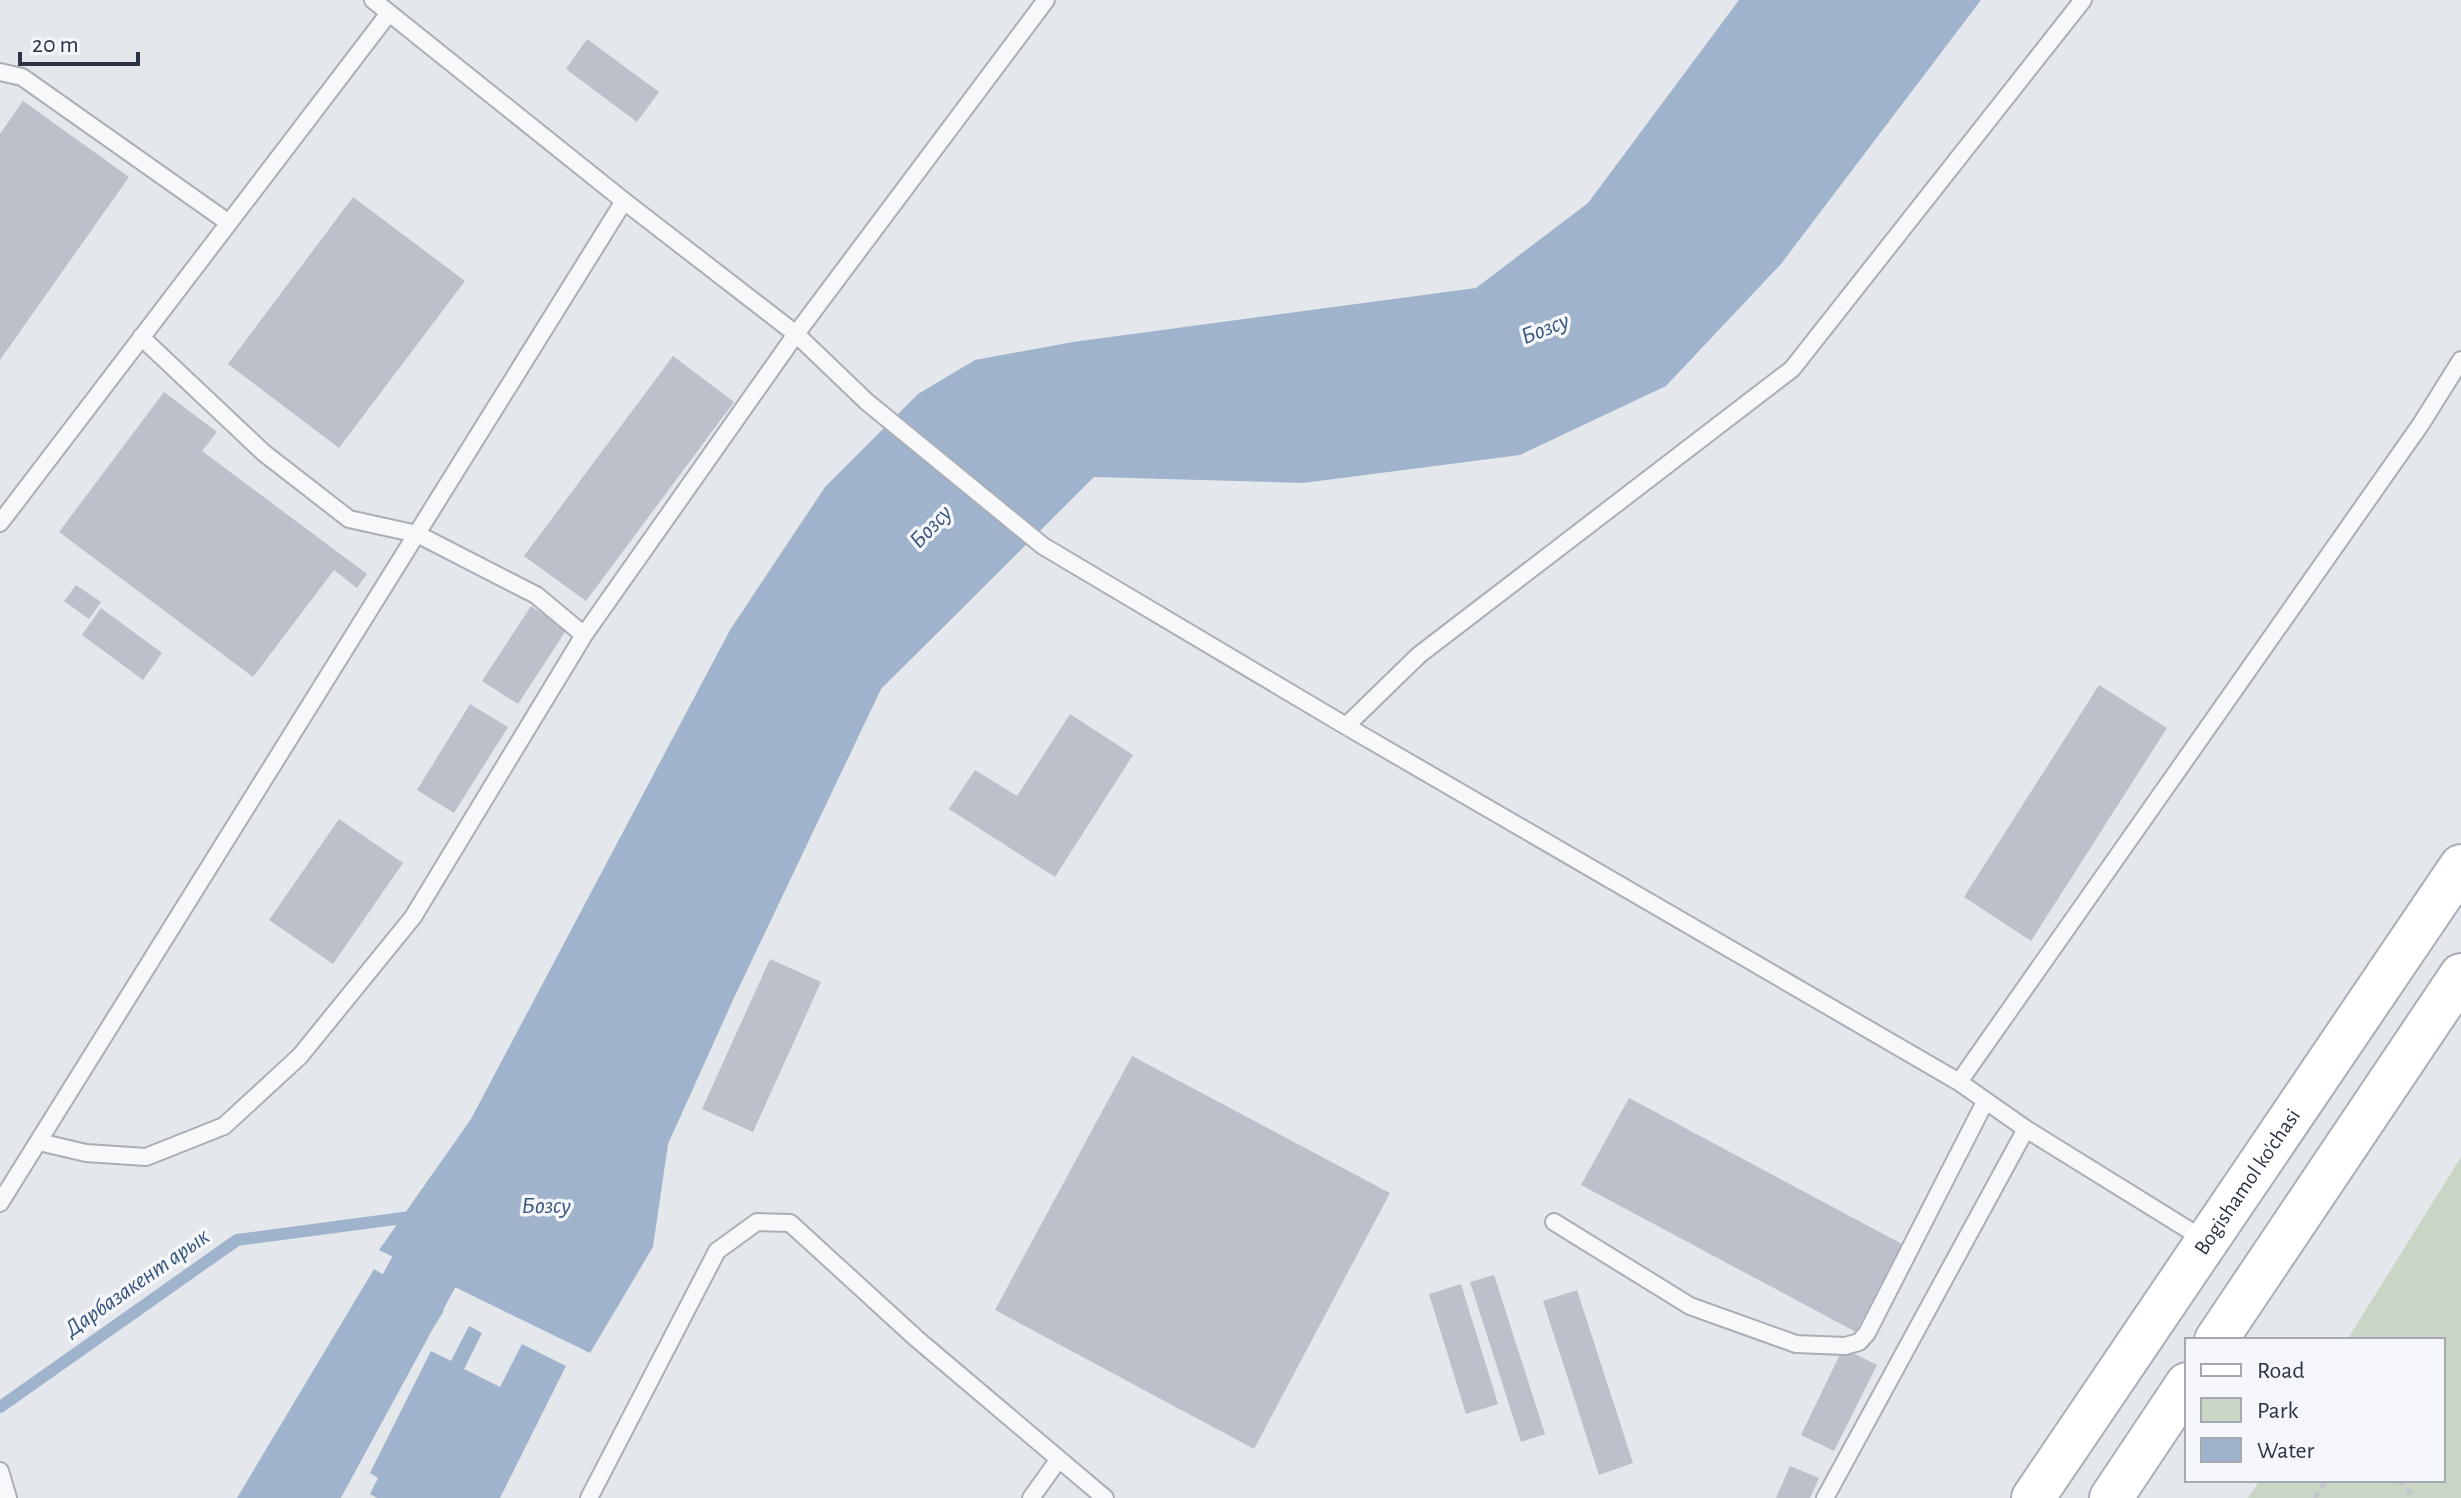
<svg xmlns="http://www.w3.org/2000/svg" width="2461" height="1498" viewBox="0 0 2461 1498" font-family="'Alegreya Sans',sans-serif">
  <style>
    .green { fill: #c9d6c5 }
    .water { fill: #9fb4cc }
    .lines { fill: none; stroke-linecap: round; stroke-linejoin: round }
    .stream { stroke: #9fb4cc; stroke-width: 12 }
    .river { stroke: #9fb4cc; stroke-width: 70 }
    .building { fill: #bbc0ca }
    .service-casing { stroke: #a9aeb7; stroke-width: 20 }
    .secondary-casing { stroke: #a9aeb7; stroke-width: 46 }
    .path { stroke: #c2c5cb; stroke-width: 5; stroke-dasharray: 6 6; stroke-linecap: butt }
    .service { stroke: #f7f8fa; stroke-width: 16 }
    .secondary { stroke: #fff; stroke-width: 42 }
    .labels { text-anchor: middle; dominant-baseline: central; stroke-width: 7; stroke-linejoin: round; paint-order: stroke }
    .street-label { font-size: 22px; fill: #2b3445; stroke: #f4f6f9 }
    .water-label { font-size: 24px; font-style: italic; fill: #34527a; stroke: #f4f6f9 }
  </style>
  <rect width="100%" height="100%" fill="#e4e7ec"/>
  <path class="green" d="M2461 1157V1498H2248L2260 1480H2443V1340H2347Z"/>
  <path class="water" d="M1739 0H1981L1781 264 1666 386 1520 455 1303 483 1094 477 881 689 733 1000 668 1144 653 1247 590 1353 379 1250 471 1119 730 630 825 487 918 394 975 360 1073 342 1476 288 1588 203Z
    M374 1269 444 1311 323 1498H237Z
    M469 1326 482 1333 464 1369 500 1387 522 1344 566 1366 500 1498H377L370 1494 378 1478 370 1473 431 1351 451 1361Z"/>
  <g class="lines">
    <path class="stream" d="M0 1407 237 1240 418 1216"/>
    <path class="river" d="M301 1498 457 1211 477 1195"/>
  </g>
  <path class="building" d="M587 39 659 92 637 122 566 69Z
    M23 101 129 177 0 360V134Z
    M353 197 465 281 339 448 228 364Z
    M673 356 734 402 586 601 524 556Z
    M164 392 217 432 202 451 367 574 357 588 334 570 253 677 59 532Z
    M76 585 101 602 89 619 64 601Z
    M531 606 567 629 518 704 482 681Z
    M101 608 162 653 143 680 82 635Z
    M2099 685 2167 728 2031 941 1964 897Z
    M470 704 508 727 454 813 417 790Z
    M1070 714 1133 755 1055 877 949 809 975 770 1017 796Z
    M339 819 403 863 333 964 269 920Z
    M770 959 821 982 753 1132 702 1109Z
    M1132 1056 1390 1193 1254 1449 995 1310Z
    M1629 1098 1902 1244 1856 1332 1581 1185Z
    M1494 1275 1545 1434 1521 1442 1470 1282Z
    M1461 1284 1498 1404 1466 1414 1429 1294Z
    M1577 1290 1633 1463 1599 1475 1543 1301Z
    M1843 1348 1877 1365 1834 1451 1801 1435Z
    M1790 1466 1819 1478 1810 1498H1776Z"/>
  <g class="lines">
    <g class="service-casing">
      <path id="service" d="M373 0 624 201 796 334 867 402 1043 546 1346 726 1959 1082 2026 1129 2205 1240
        M0 72 22 77 229 223
        M141 337 264 453 349 519 417 534 536 595 584 635 796 334 1046 0
        M0 523 389 13
        M1346 726 1419 655 1792 369 2083 0
        M1959 1082 2421 424 2461 360
        M39 1142 86 1153 146 1157 224 1126 300 1056 413 917 584 635
        M0 1203 624 201
        M1554 1222 1690 1306 1796 1344 1845 1346 1859 1342 1867 1333 1985 1102
        M0 1471 8 1498
        M589 1498 717 1251 757 1222 790 1223 917 1339 1105 1498
        M1031 1498 1059 1459
        M1825 1498 2026 1129"/>
    </g>
    <g class="secondary-casing">
      <g id="secondary">
        <path d="M2216 1340 2461 975"/>
        <path id="s1" d="M2033 1498 2461 866"/>
        <path d="M2111 1498 2187 1384"/>
      </g>
    </g>
    <path class="path" d="M2399 1480 2415 1498
      M2315 1498 2326 1480"/>
    <use href="#service" class="service"/>
    <use href="#secondary" class="secondary"/>
  </g>
  <g class="labels">
    <g class="street-label">
      <text stroke="none"><textPath href="#s1" startOffset="382">Bogishamol ko'chasi</textPath></text>
    </g>
    <g class="water-label">
      <text transform="translate(1545 329) rotate(-21)">Бозсу</text>
      <text transform="translate(931 527) rotate(-46)">Бозсу</text>
      <text x="546" y="1206">Бозсу</text>
      <text transform="translate(137 1283) rotate(-35)">Дарбазакент арык</text>
    </g>
  </g>
  <rect x="2185" y="1338" width="260" height="144" fill="#f4f6f9" stroke="#a4a8b1" stroke-width="2"/>
  <rect x="2201" y="1364" width="40" height="12" fill="#ffffff" stroke="#a4a8b1" stroke-width="2"/>
  <text x="2257" y="1378" font-size="24" fill="#2b3445">Road</text>
  <rect x="2201" y="1398" width="40" height="24" fill="#c9d6c5" stroke="#a4a8b1" stroke-width="2"/>
  <text x="2257" y="1418" font-size="24" fill="#2b3445">Park</text>
  <rect x="2201" y="1438" width="40" height="24" fill="#9fb4cc" stroke="#a4a8b1" stroke-width="2"/>
  <text x="2257" y="1458" font-size="24" fill="#2b3445">Water</text>
  <path d="M20 52v12h118v-12" fill="none" stroke="#2b3445" stroke-width="4"/>
  <text x="32" y="52" font-size="24" fill="#2b3445" stroke="#f4f6f9" stroke-width="6" paint-order="stroke">20 m</text>
</svg>
